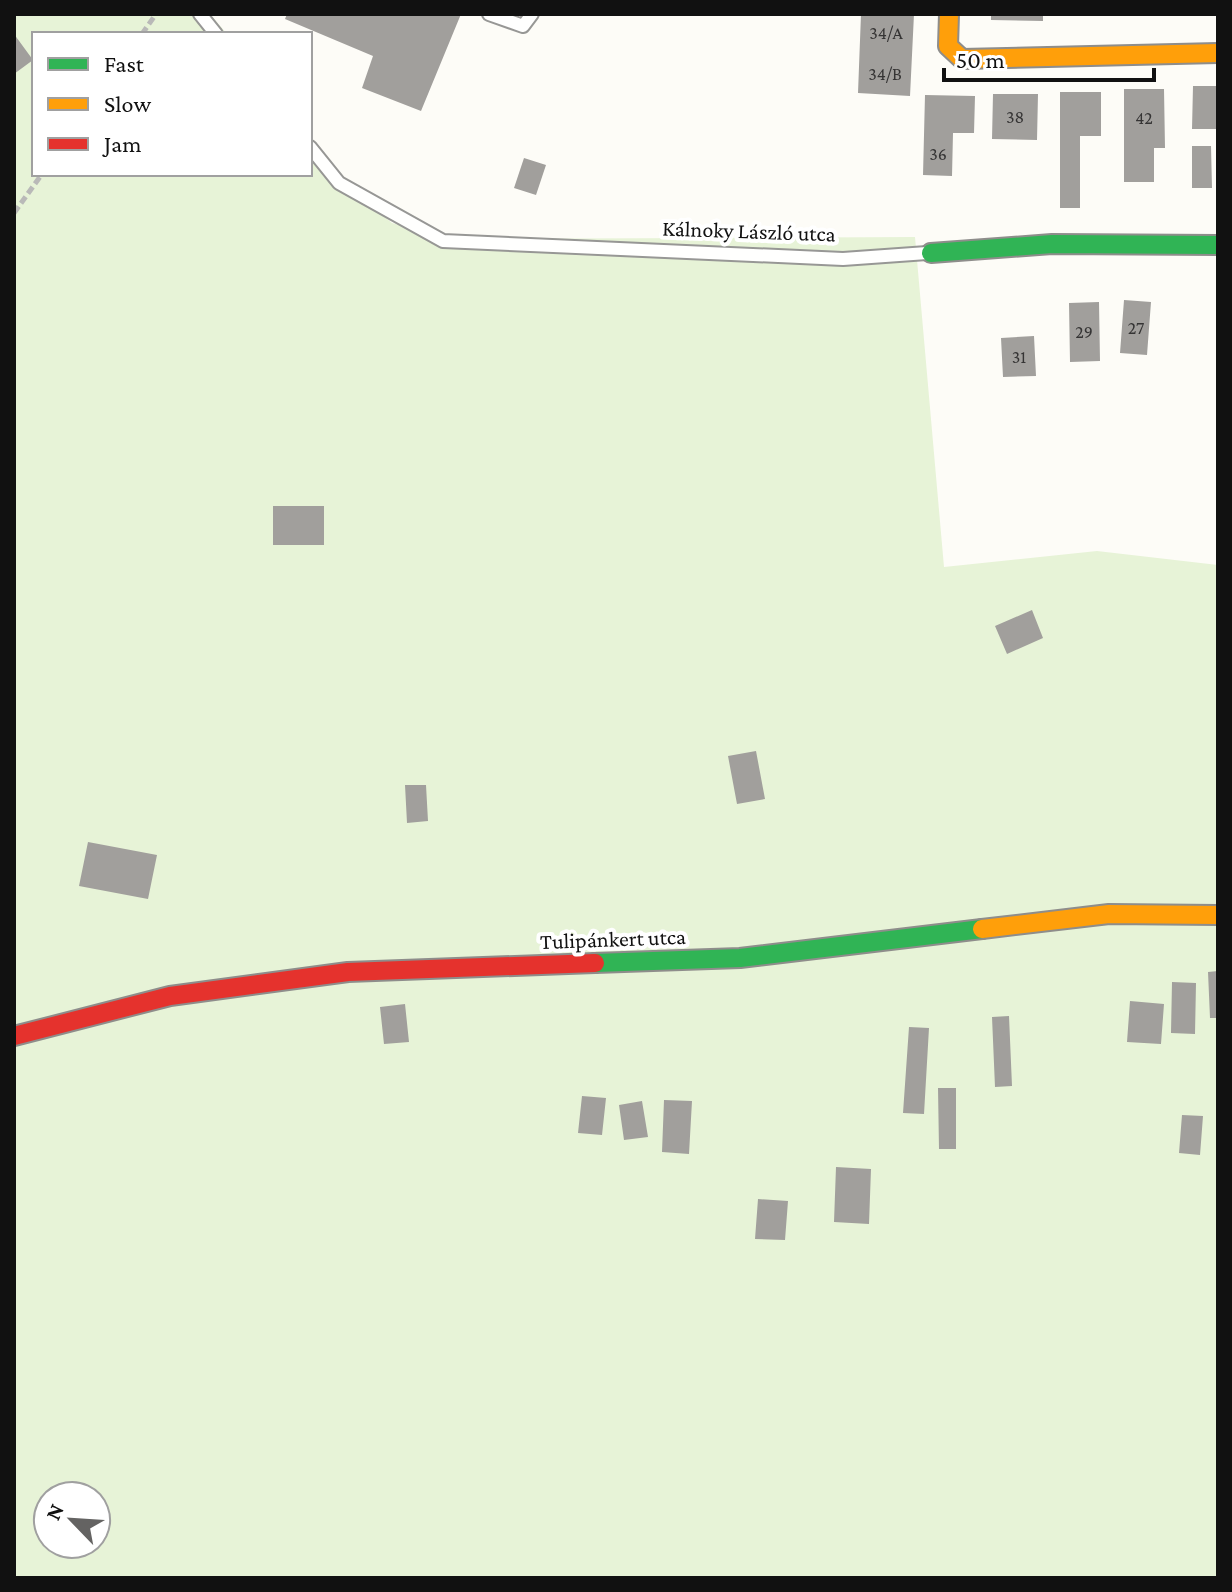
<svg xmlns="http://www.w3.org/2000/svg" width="1232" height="1592" viewBox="0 0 1232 1592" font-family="'Crimson Pro',serif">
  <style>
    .green { fill: #e7f3d7; fill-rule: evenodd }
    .building { fill: #a19f9c }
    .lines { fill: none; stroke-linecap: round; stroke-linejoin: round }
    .lane-casing { stroke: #979795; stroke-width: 16 }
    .fast-casing { stroke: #8e8d8b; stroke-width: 22 }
    .slow-casing { stroke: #8e8d8b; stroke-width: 22 }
    .jam-casing { stroke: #8e8d8b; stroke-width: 22 }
    .path { stroke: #b9b9b8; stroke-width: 5; stroke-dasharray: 8 4; stroke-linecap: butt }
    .lane { stroke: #fffffe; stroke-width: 12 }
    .fast { stroke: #30b455; stroke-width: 18 }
    .slow { stroke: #ff9f0a; stroke-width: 18 }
    .jam { stroke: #e5322d; stroke-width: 18 }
    .labels { text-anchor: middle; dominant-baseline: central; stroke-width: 8; stroke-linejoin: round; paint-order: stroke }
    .number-label { font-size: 18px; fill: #353434 }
    .street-label { font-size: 22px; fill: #111; stroke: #fff }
  </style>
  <rect width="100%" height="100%" fill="#fdfcf7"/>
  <path class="green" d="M14 14H210L227 34H34V174H310V137L356 193 392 223 450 239 915 237 944 567 1097 551 1218 565V1578H14ZM48 1496H96V1544H48Z"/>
  <path class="building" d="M287 14H461L421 111 362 88 373 56 285 19Z
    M861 14H914L910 96 858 93Z
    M991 14H1043V21L991 20Z
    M14 34 33 60 14 74Z
    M1193 86H1218V129H1192Z
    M1124 89H1164L1165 148H1154V182H1124Z
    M1060 92H1101V136H1080V208H1060Z
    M993 94H1038L1037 140 992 139Z
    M925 95 975 96 974 133H953L952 176 923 175Z
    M1192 146H1211L1212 188H1192Z
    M524 158 546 165 536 195 514 188Z
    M1124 300 1151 302 1147 355 1120 353Z
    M1099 302 1100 361 1070 362 1069 303Z
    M1034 336 1036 376 1003 377 1001 338Z
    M273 506H324V545H273Z
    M1032 610 1043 638 1007 654 995 626Z
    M756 751 765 799 737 804 728 756Z
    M405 785H426L428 821 407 823Z
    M88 842 157 855 148 899 79 886Z
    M1218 971V1018H1210L1208 972Z
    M1172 982 1196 983 1195 1034 1171 1033Z
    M1130 1001 1164 1004 1161 1044 1127 1042Z
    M405 1004 409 1042 384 1044 380 1007Z
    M1009 1016 1012 1086 995 1087 992 1017Z
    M909 1027 929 1028 924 1114 903 1113Z
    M938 1088H956V1149H939Z
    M582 1096 606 1098 602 1135 578 1133Z
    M664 1100 692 1101 689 1154 662 1152Z
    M642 1101 648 1137 624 1140 619 1105Z
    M1182 1115 1203 1116 1200 1155 1179 1153Z
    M836 1167 871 1169 869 1224 834 1222Z
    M758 1199 788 1201 785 1240 755 1239Z"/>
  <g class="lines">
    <g class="lane-casing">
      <path id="lane" d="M200 14 216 34
        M489 14 523 26 532 14
        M310 147 339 183 443 241 843 259 927 253"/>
    </g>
    <g class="fast-casing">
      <path id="fast" d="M931 253 1052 244 1218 245
        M595 963 740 958 982 929"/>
    </g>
    <g class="slow-casing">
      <path id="slow" d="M949 14 948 46 962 59 1218 53
        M982 929 1109 914 1218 915"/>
    </g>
    <g class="jam-casing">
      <path id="jam" d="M14 1036 170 996 348 972 595 963"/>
    </g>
    <path class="path" d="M142 34 156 14
      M14 213 42 174"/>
    <use href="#lane" class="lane"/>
    <use href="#fast" class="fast"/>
    <use href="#slow" class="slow"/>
    <use href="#jam" class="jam"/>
  </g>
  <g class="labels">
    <g class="number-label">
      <text x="886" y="33">34/A</text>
      <text x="885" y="74">34/B</text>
      <text x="1015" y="117">38</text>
      <text x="1144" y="118">42</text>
      <text x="938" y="154">36</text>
      <text x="1136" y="328">27</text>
      <text x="1084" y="332">29</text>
      <text x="1019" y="357">31</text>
    </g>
    <g class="street-label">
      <text transform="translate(749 231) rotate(2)">Kálnoky László utca</text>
      <text transform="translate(613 939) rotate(-2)">Tulipánkert utca</text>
    </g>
  </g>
  <rect width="1232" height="1592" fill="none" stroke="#111111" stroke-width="32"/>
  <rect x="32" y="32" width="280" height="144" fill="#ffffff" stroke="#a0a0a0" stroke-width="2"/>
  <rect x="48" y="58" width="40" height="12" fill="#30b455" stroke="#a0a0a0" stroke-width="2"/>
  <text x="104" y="72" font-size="24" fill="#111111">Fast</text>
  <rect x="48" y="98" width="40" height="12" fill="#ff9f0a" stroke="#a0a0a0" stroke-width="2"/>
  <text x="104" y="112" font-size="24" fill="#111111">Slow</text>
  <rect x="48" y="138" width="40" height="12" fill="#e5322d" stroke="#a0a0a0" stroke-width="2"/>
  <text x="104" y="152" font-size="24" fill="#111111">Jam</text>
  <g transform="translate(72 1520) rotate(295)"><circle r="38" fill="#ffffff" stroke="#a0a0a0" stroke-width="2"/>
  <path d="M0-6L14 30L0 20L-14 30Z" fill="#646362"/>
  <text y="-12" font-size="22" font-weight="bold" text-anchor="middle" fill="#111111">N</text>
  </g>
  <path d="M944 68v12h210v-12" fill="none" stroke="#111111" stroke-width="4"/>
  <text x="956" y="68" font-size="24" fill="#111111" stroke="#ffffff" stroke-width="6" paint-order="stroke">50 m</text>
</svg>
